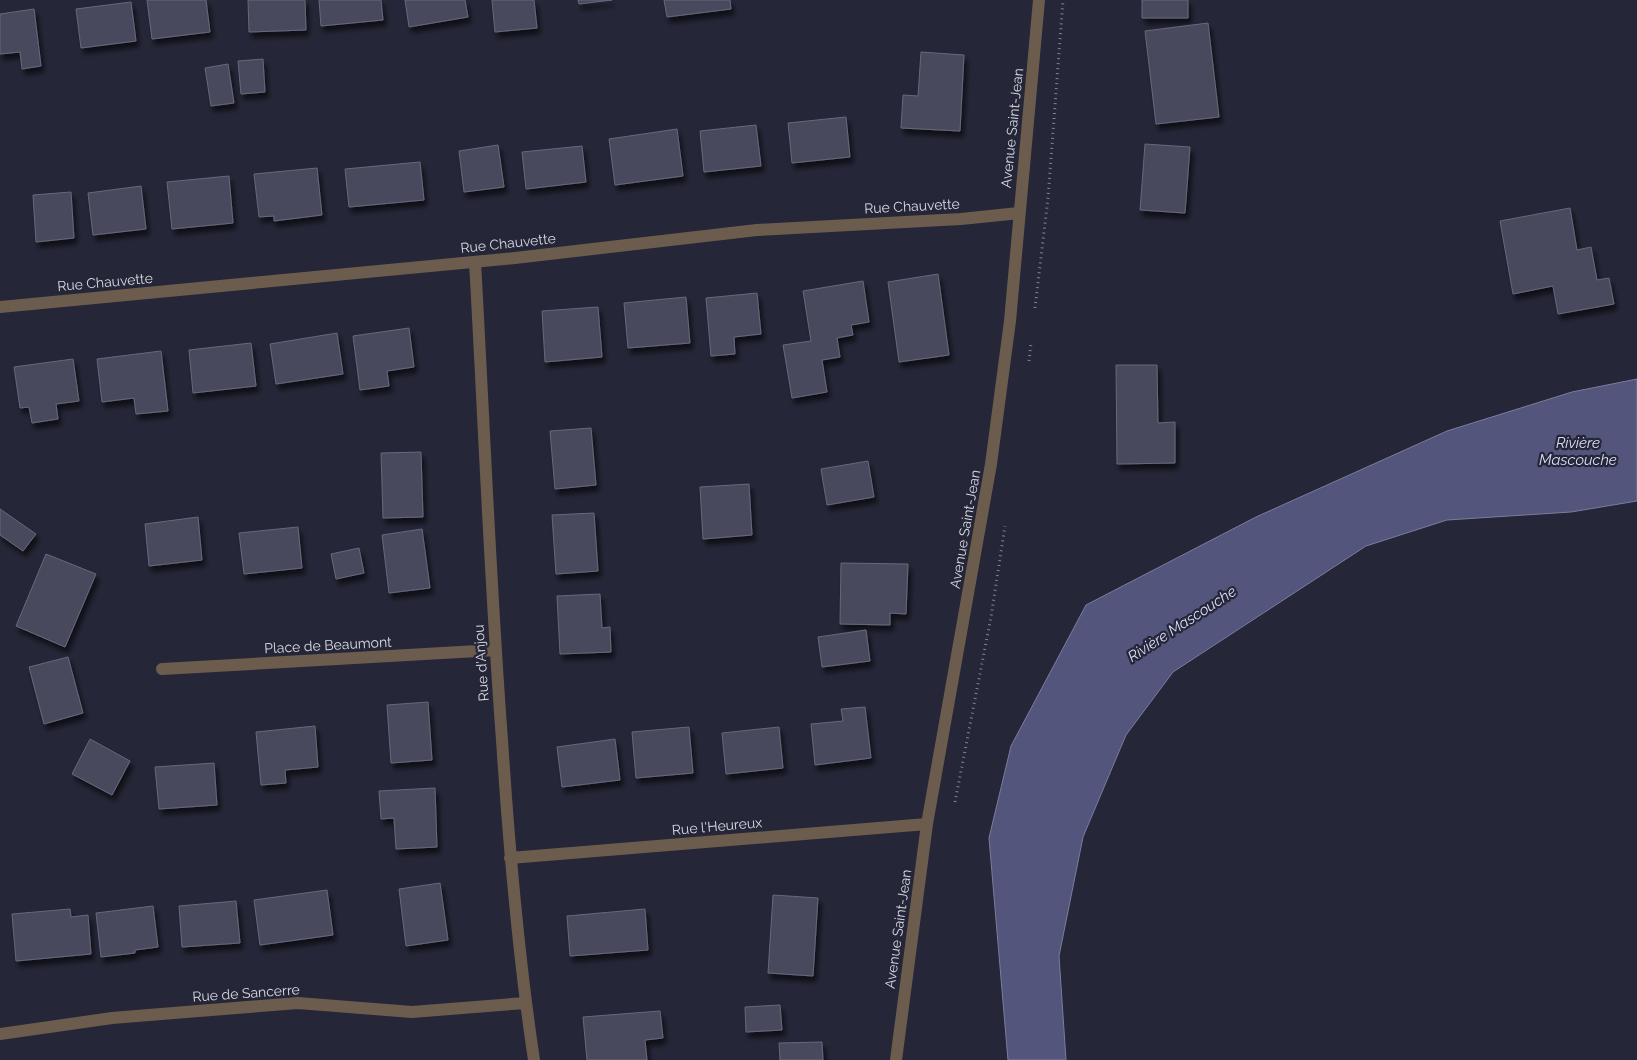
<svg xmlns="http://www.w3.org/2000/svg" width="1637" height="1060" viewBox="0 0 1637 1060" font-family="Raleway,sans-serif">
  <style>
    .water { fill: #53557d; stroke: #7b7d9c }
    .building { fill: #494a5d; stroke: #66687c; filter: url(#shadow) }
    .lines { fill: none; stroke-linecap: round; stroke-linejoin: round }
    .path { stroke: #828391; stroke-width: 3; stroke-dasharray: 1 4; stroke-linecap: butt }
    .minor { stroke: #6c5c4e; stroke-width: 12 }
    .tertiary { stroke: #6c5c4e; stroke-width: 12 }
    .labels { text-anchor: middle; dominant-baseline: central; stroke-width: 4.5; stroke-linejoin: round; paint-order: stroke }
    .street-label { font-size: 14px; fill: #d8d9e4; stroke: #252637 }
    .water-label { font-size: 15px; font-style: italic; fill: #dcdffb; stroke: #252637 }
  </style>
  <defs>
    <filter id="shadow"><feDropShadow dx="3" dy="5.5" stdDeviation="2.5" flood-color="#0009"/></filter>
  </defs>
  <rect width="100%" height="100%" fill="#252637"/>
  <path class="water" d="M1637 379V501L1571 512 1447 520 1366 546 1173 672 1126 735 1083 837 1059 956 1066 1060H1008L989 838 1011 746 1086 605 1256 517 1447 431 1572 392Z"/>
  <path class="building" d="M147 0H206L210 32 152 39Z
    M248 0H305L306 30 249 32Z
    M319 0H381L383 20 321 26Z
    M405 0H465L468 17 409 27Z
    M492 0H534L537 28 495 32Z
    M578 0H612L579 4Z
    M664 0H730L731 9 667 17Z
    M1142 0H1188V18H1142Z
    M131 2 136 41 81 48 76 9Z
    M34 9 41 66 22 69 20 52 0 54V14Z
    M1208 23 1219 117 1156 124 1145 31Z
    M921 52 964 55 960 131 901 128 903 95 918 96Z
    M263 59 265 92 241 94 238 61Z
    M228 64 234 103 211 106 205 68Z
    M846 117 850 157 792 163 788 123Z
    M756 125 761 166 704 172 700 131Z
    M677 129 683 176 615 185 609 139Z
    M1145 144 1190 147 1185 213 1140 210Z
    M498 145 504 187 464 192 459 151Z
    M582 146 586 182 526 189 522 152Z
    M420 162 424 200 349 207 345 169Z
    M317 168 322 215 274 221V216L259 217 254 174Z
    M229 176 233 223 172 229 167 182Z
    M141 186 146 229 93 235 88 193Z
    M71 192 74 238 36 242 33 195Z
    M1570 208 1577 250 1591 247 1597 280 1609 278 1614 304 1558 314 1553 286 1513 294 1500 221Z
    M938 274 949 355 899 362 888 282Z
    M863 281 869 322 851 325 853 335 837 338 840 357 822 360 827 392 792 398 783 345 811 341 803 291Z
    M757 293 761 334 734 337 735 354 711 356 706 298Z
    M686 297 690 343 628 348 624 303Z
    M598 307 602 357 545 362 542 311Z
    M409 328 414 367 387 371 389 386 360 390 353 336Z
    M337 333 343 374 276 384 270 344Z
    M251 343 256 386 193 393 189 350Z
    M161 351 168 411 136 414 134 398 102 402 97 359Z
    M73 359 79 401 56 404 58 419 32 423 29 407 20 408 14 367Z
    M1116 365H1157L1158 423 1175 422V463L1117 464Z
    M591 428 596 485 555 489 550 431Z
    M421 452 423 517 383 518 381 453Z
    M868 461 874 497 827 505 821 469Z
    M749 484 752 535 703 539 700 487Z
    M0 509 36 534 23 551 0 535Z
    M594 513 598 571 556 574 552 515Z
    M198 517 202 560 149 566 145 524Z
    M298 527 302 568 244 574 239 533Z
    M422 529 430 588 389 593 382 535Z
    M359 548 364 573 336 579 331 554Z
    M46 554 96 574 65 647 16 626Z
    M841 563 908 564 906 614 890 613V625L840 624Z
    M600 594 602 628 610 627 611 652 560 654 557 596Z
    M866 630 870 661 822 667 818 637Z
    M68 657 83 713 44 724 29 667Z
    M428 702 432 760 391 763 387 705Z
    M865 707 871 758 815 765 811 724 843 721 841 709Z
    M315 726 318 767 285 770 286 783 261 785 256 732Z
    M689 727 693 773 636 778 632 732Z
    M779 727 783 768 726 774 722 733Z
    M90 739 130 761 112 795 72 774Z
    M615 739 620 780 562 787 557 747Z
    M214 763 217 805 159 809 155 767Z
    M435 788 437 847 396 849 394 818 381 819 379 791Z
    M440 883 448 940 406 946 399 889Z
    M327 890 333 935 260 945 254 900Z
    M773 895 818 898 813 976 768 973Z
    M236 901 240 943 182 947 179 906Z
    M153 906 158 947 135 950V953L101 957 96 913Z
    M70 909 71 917 88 915 91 954 16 961 12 914Z
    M645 909 648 950 570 956 567 916Z
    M780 1005 782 1030 746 1032 745 1007Z
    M660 1011 663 1038 645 1040 647 1060H587L583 1017Z
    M822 1042 823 1060H780L779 1043Z"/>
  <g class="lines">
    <path class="path" d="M1035 308 1048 198 1063 0
      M1029 361 1031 343
      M955 802 991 617 1005 526"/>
    <path class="minor" d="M475 262C484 421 490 581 502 740 509 847 518 954 534 1060
      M0 307 515 258 757 230 961 219 1019 213
      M162 669 495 650
      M510 858 927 824
      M0 1034 112 1018 298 1003 412 1012 525 1003"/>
    <path class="tertiary" d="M896 1060 927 824 991 464 1010 321 1039 0"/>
  </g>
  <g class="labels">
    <g class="street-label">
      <text transform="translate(1012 128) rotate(-84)">Avenue Saint-Jean</text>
      <text transform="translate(912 206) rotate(-3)">Rue Chauvette</text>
      <text transform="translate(508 243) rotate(-6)">Rue Chauvette</text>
      <text transform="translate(105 282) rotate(-5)">Rue Chauvette</text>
      <text transform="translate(965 529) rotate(-80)">Avenue Saint-Jean</text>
      <text transform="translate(328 645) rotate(-3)">Place de Beaumont</text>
      <text transform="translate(481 663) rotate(-94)">Rue d'Anjou</text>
      <text transform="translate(717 826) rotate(-5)">Rue l'Heureux</text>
      <text transform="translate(898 929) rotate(-82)">Avenue Saint-Jean</text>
      <text transform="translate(246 993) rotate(-4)">Rue de Sancerre</text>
    </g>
    <g class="water-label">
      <text x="1578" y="443">Rivière<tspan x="1578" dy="17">Mascouche</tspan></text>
      <text transform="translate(1182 624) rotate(-33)">Rivière Mascouche</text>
    </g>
  </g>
</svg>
